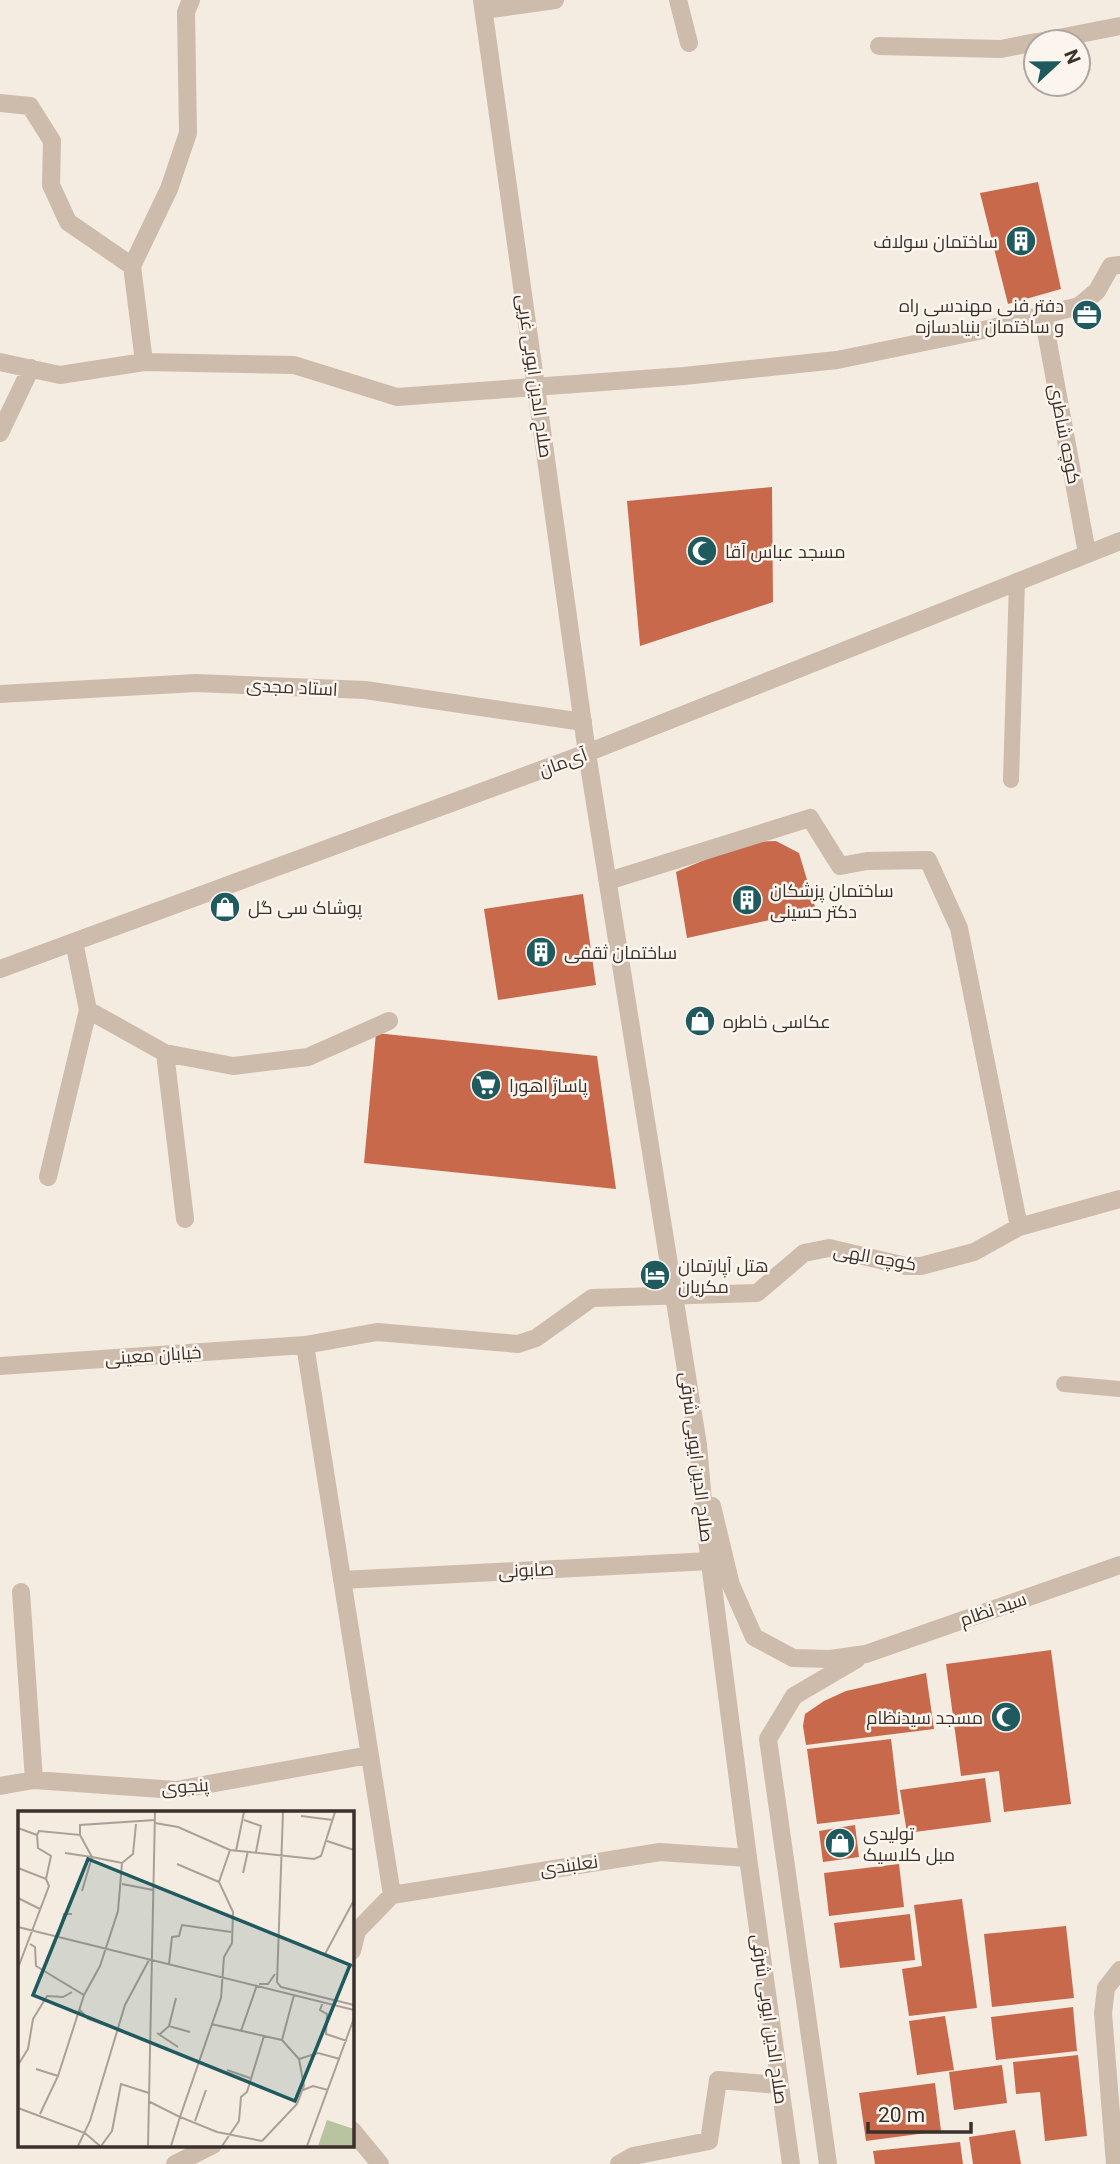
<svg xmlns="http://www.w3.org/2000/svg" width="1120" height="2164" viewBox="0 0 1120 2164" font-family="Roboto,Cairo,sans-serif">
  <style>
    .building { fill: #c8694b }
    .lines { fill: none; stroke-linecap: round; stroke-linejoin: round }
    .service { stroke: #cdbbac; stroke-width: 16 }
    .minor { stroke: #cdbbac; stroke-width: 18 }
    .tertiary { stroke: #cdbbac; stroke-width: 18 }
    .labels { text-anchor: middle; dominant-baseline: central; stroke-width: 5; stroke-linejoin: round; paint-order: stroke }
    .poi-label { font-size: 18px; fill: #3b302b; stroke: #fbf5ee; text-anchor: start }
    .street-label { font-size: 18px; fill: #3b302b; stroke: #fbf5ee }
    .inset-road { fill: none; stroke: #aaa098; stroke-width: 2 }
    .view { fill: #1f5a5e; fill-opacity: 0.15; stroke: #1f5a5e; stroke-width: 3.5 }
    .inset-edge { fill: none; stroke: #3b302b; stroke-width: 3.5 }
  </style>
  <rect width="100%" height="100%" fill="#f4ebe1"/>
  <path class="building" d="M1038 182 1061 289 1008 304 980 193Z
    M772 487 773 602 640 646 627 501Z
    M776 841 799 853 816 910 687 938 676 872 747 842Z
    M583 894 596 985 498 1000 484 909Z
    M376 1033 597 1056 616 1189 364 1163Z
    M1051 1650 1071 1804 1004 1812 999 1771 961 1776 946 1664Z
    M926 1673 934 1729 806 1745 803 1726 805 1714 824 1701 846 1691Z
    M891 1739 900 1814 817 1824 807 1749Z
    M985 1778 991 1822 907 1833 900 1790Z
    M855 1825 859 1857 823 1862 819 1831Z
    M899 1864 904 1907 829 1916 824 1873Z
    M962 1899 977 2008 909 2016 902 1969 922 1966 914 1905Z
    M910 1914 915 1960 840 1968 834 1923Z
    M1066 1926 1074 1998 992 2007 984 1934Z
    M1073 2007 1077 2051 996 2060 991 2017Z
    M945 2016 954 2070 917 2075 909 2021Z
    M1078 2055 1087 2136 1045 2141 1040 2092 1016 2094 1013 2062Z
    M1002 2065 1007 2103 954 2110 949 2072Z
    M935 2083 941 2131 866 2141 859 2093Z
    M1015 2130 1021 2164H973L969 2137Z
    M960 2142 963 2164H875L873 2151Z"/>
  <g class="lines">
    <path class="service" d="M1011 780 1017 581
      M1064 1384 1120 1389"/>
    <path class="minor" d="M191 0 186 12 188 133 169 189 132 266 144 362 294 365 397 397 684 376 837 360 988 329 1079 306 1097 291 1111 266 1120 265
      M678 0 689 43
      M484 10 555 0
      M1038 42 1120 26
      M879 46 1001 49 1036 42
      M0 103 30 106 52 141 51 185 68 222 132 266
      M1043 315 1087 553
      M0 362 60 375 144 362
      M0 433 31 368
      M0 694 196 683 365 690 583 722
      M608 881 810 818 840 866 867 861 928 860 959 928 1019 1227
      M88 1010 165 1053 185 1219
      M165 1053 233 1066 308 1057 389 1021
      M48 1177 88 1010 74 942
      M305 1345 392 1895
      M0 1366 305 1345 377 1332 518 1344 536 1338 592 1298 757 1293 804 1253 829 1248 906 1266H921L974 1252 1019 1227 1120 1199
      M342 1580 710 1561
      M21 1592 34 1780
      M0 1786 34 1780 176 1790 369 1755
      M392 1895 660 1852 748 1858
      M352 1951 357 1931 392 1895
      M352 2130 380 2164
      M175 2164 213 2145
      M619 2164 633 2156 709 2141 718 2080 779 2085
      M1115 2164 1103 2013 1106 1988 1120 1970"/>
    <path class="tertiary" d="M482 0 587 753 698 1445 705 1524 748 1858 791 2164
      M0 969 587 753 1120 541
      M712 1506 731 1585 754 1637 793 1658 830 1659 866 1654 1120 1565
      M828 2164 768 1739 794 1696 857 1659"/>
  </g>
  <defs>
    <g id="building-disc" transform="scale(1.575)"><circle r="9.5" fill="#1f5a5e" stroke="#fbf5ee"/><path d="M-4-6H4V6H1V3H-1V6H-4ZM-2.5-4.3h1.7v1.8h-1.7ZM.8-4.3h1.7v1.8H.8ZM-2.5-1h1.7V.8h-1.7ZM.8-1h1.7V.8H.8Z" fill="#fff"/></g>
    <g id="office-disc" transform="scale(1.575)"><circle r="9.5" fill="#1f5a5e" stroke="#fbf5ee"/><path d="M-6-3h4V-5.5h4V-3h4V5H-6ZM-1-4.5V-3h2v-1.5ZM-6 0V1H6V0Z" fill="#fff"/></g>
    <g id="mosque-disc" transform="scale(1.575)"><circle r="9.5" fill="#1f5a5e" stroke="#fbf5ee"/><path d="M3.5-4.9A6 6 0 1 0 3.5 4.9A5 5 0 1 1 3.5-4.9Z" fill="#fff"/></g>
    <g id="shop-disc" transform="scale(1.575)"><circle r="9.5" fill="#1f5a5e" stroke="#fbf5ee"/><path d="M-5-2.5h2.3a2.7 3.5 0 0 1 5.4 0H5L5.5 6h-11ZM-1.5-2.5h3a1.5 2.3 0 0 0-3 0Z" fill="#fff"/></g>
    <g id="supermarket-disc" transform="scale(1.575)"><circle r="9.5" fill="#1f5a5e" stroke="#fbf5ee"/><path d="M-6-5.5h2.5l.6 2H6L4.5 2H-2.5L-4.4-4H-6ZM-1.5 3.2a1.3 1.3 0 1 0 .1 0ZM3 3.2a1.3 1.3 0 1 0 .1 0Z" fill="#fff"/></g>
    <g id="hotel-disc" transform="scale(1.575)"><circle r="9.5" fill="#1f5a5e" stroke="#fbf5ee"/><path d="M-6-4.5h1.5V1H6V5H4.5V3h-9V5H-6ZM-4 0a1.8 1.8 0 1 1 3.6 0ZM.5 0V-2.5h3Q6-2.5 6 0Z" fill="#fff"/></g>
  </defs>
  <g fill-rule="evenodd">
    <use href="#building-disc" x="1021" y="241"/>
    <use href="#office-disc" x="1087" y="315"/>
    <use href="#mosque-disc" x="702" y="551"/>
    <use href="#building-disc" x="747" y="900"/>
    <use href="#shop-disc" x="225" y="907"/>
    <use href="#building-disc" x="541" y="952"/>
    <use href="#shop-disc" x="700" y="1021"/>
    <use href="#supermarket-disc" x="486" y="1085"/>
    <use href="#hotel-disc" x="655" y="1275"/>
    <use href="#mosque-disc" x="1006" y="1717"/>
    <use href="#shop-disc" x="840" y="1843"/>
  </g>
  <g class="labels">
    <g class="poi-label">
      <text x="998" y="241" text-anchor="end">ساختمان سولاف</text>
      <text x="1064" y="305" text-anchor="end">دفتر فنی مهندسی راه<tspan x="1064" dy="21">و ساختمان بنیادسازه</tspan></text>
      <text x="725" y="551">مسجد عباس آقا</text>
      <text x="770" y="890">ساختمان پزشکان<tspan x="770" dy="21">دکتر حسینی</tspan></text>
      <text x="248" y="907">پوشاک سی گل</text>
      <text x="564" y="952">ساختمان ثقفی</text>
      <text x="723" y="1021">عکاسی خاطره</text>
      <text x="509" y="1085">پاساژ اهورا</text>
      <text x="678" y="1265">هتل آپارتمان<tspan x="678" dy="21">مکریان</tspan></text>
      <text x="983" y="1717" text-anchor="end">مسجد سیدنظام</text>
      <text x="863" y="1833">تولیدی<tspan x="863" dy="21">مبل کلاسیک</tspan></text>
    </g>
    <g class="street-label">
      <text transform="translate(535 376) rotate(82)">صلاح الدین ایوبی غریی</text>
      <text transform="translate(1065 434) rotate(79)">کوچه شاطری</text>
      <text transform="translate(292 687) rotate(3)">استاد مجدی</text>
      <text transform="translate(563 762) rotate(-20)">آی‌مان</text>
      <text transform="translate(875 1257) rotate(10)">کوچه الهی</text>
      <text transform="translate(153 1355) rotate(-4)">خیابان معینی</text>
      <text transform="translate(697 1457) rotate(83)">صلاح الدین ایوبی شرقی</text>
      <text transform="translate(526 1570) rotate(-3)">صابونی</text>
      <text transform="translate(993 1609) rotate(-19)">سید نظام</text>
      <text transform="translate(185 1786) rotate(-4)">پنجوی</text>
      <text transform="translate(569 1865) rotate(-8)">نعلبندی</text>
      <text transform="translate(770 2019) rotate(82)">صلاح الدین ایوبی شرقی</text>
    </g>
  </g>
  <g transform="translate(18 1811)">
    <rect width="336" height="336" fill="#f4ebe1"/>
    <path d="M309 309 336 318V335H300Z" fill="#b8c4a0"/>
    <path class="inset-road" d="M265 1 259 171 263 176 336 194M283 5 315 9M226 9 243 15 238 41M137 12 160 16 212 39 296 48 303 45 317 1M0 17 19 24 20 37 33 45 28 68 0 57M19 24 21 20 62 24V14L137 9M62 24 74 46 104 52 115 43 118 13M309 30 336 39M212 39 201 71 215 101 214 132 206 146 203 187 162 306 199 321 244 330M218 40 226 1M47 42 74 46 64 80M159 53 201 71M225 62 230 40M104 73 135 79M0 87 22 98M336 89 307 143 336 156M0 116 336 199M40 126 46 103H54M12 133 17 136 18 155 66 184 82 155 100 100 104 52M151 153 154 126 161 125 164 114 213 121M0 157 31 75 28 68M241 173H250L257 163M305 191 302 199 309 203 308 223 329 230M61 198 70 208 99 218M193 213 264 229M151 215 158 187M223 220 239 174M139 222 160 236M142 223 151 215 172 221M264 229 276 184M281 248 300 242 322 248M0 254 10 238 15 208 29 185 45 186 54 181M18 258 40 265M209 259 232 267M285 279 295 275 310 279M130 290 162 306 153 335M0 297 67 322 82 335M22 303 40 265 66 184M177 310 188 279M244 330 279 293 286 275 281 248 264 229M60 335 72 310 107 194 131 149M83 335 94 320 103 273 131 282M130 335 137 1M204 335 221 310 223 286 229 281 246 225M289 335 336 207"/>
    <path class="view" d="M70 48 332 154 277 290 15 184Z"/>
    <rect width="336" height="336" class="inset-edge"/>
  </g>
  <g transform="translate(1057 63) rotate(68)"><circle r="33" fill="#fbf5ee" stroke="#aea6a0" stroke-width="2"/>
  <path d="M0-5L12 26L0 18L-12 26Z" fill="#1f5a5e"/>
  <text y="-10" font-size="19" font-weight="bold" text-anchor="middle" fill="#3b302b">N</text>
  </g>
  <path d="M868 2122v10h103v-10" fill="none" stroke="#3b302b" stroke-width="3.5"/>
  <text x="878" y="2122" font-size="21" fill="#3b302b" stroke="#fbf5ee" stroke-width="5" paint-order="stroke">20 m</text>
</svg>
